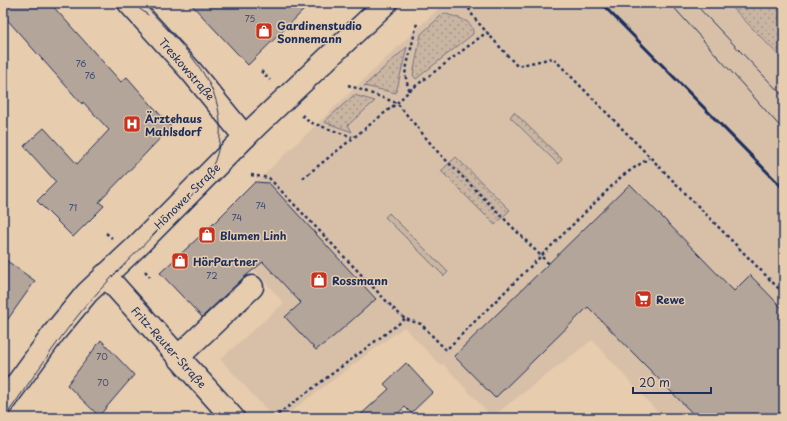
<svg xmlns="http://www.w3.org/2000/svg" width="787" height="421" viewBox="0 0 787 421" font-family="'Playpen Sans',sans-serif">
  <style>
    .built { fill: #d8c0a8 }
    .grass { fill: url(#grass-dots); stroke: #727280 }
    .building { fill: #b4a59a; stroke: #1b2f5e }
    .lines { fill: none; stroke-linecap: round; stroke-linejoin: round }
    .minor-casing { stroke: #1b2f5e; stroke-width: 25 }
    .major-casing { stroke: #1b2f5e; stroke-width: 25 }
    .path { stroke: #1b2f5e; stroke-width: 2.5; stroke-dasharray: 3 3; stroke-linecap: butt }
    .minor { stroke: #e7ccae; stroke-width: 22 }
    .major { stroke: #e7ccae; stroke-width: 22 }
    .tram { stroke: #1b2f5e; stroke-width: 1 }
    .rail { stroke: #1b2f5e; stroke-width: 3 }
    .labels { text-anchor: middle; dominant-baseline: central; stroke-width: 3; stroke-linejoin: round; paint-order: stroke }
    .number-label { font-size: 9px; fill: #414c6d }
    .poi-label { font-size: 11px; font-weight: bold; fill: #1b2f5e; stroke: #e7ccae; text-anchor: start }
    .street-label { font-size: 11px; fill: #1b2f5e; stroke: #e7ccae }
  </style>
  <defs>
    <pattern id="grass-dots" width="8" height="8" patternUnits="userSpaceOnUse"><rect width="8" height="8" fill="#cab5a2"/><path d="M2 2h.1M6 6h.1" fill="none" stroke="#a39487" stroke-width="1.8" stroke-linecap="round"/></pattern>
  </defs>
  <rect width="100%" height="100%" fill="#e7ccae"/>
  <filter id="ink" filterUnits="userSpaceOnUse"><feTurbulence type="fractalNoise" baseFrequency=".025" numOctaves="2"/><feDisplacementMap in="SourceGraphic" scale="8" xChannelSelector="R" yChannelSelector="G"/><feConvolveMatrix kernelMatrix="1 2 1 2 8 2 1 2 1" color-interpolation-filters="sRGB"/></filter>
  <g filter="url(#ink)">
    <path class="built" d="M444 3H728L784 61V418H663L592 340 492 417 443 364 440 365 404 327 282 418H274L220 359 284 303 212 224Z"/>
    <path class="grass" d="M728 3H784V61Z
      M444 13C456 18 474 19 473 34L416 79 413 75 421 34Z
      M407 47 396 93 364 86Z
      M354 95 375 101 348 125 352 132 324 122Z
      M514 112 562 159 558 164 510 117Z
      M456 157 510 210 495 225 441 171Z
      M389 213 448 272 444 276 385 217Z"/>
    <path class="building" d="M3 3H50L121 82 127 77 171 127 99 202 104 206 73 237 37 201 56 182 24 146 44 128 77 164 109 130 83 102 82 104 3 15Z
      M190 3H311L248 65Z
      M255 182 269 183 376 299 333 337 316 350 285 317 301 303 263 262 243 278 202 317 160 273 212 225Z
      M630 184 734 291 750 275 784 310V418H697L588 307 495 398 454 356Z
      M3 258 35 281 3 326Z
      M101 340 134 375 99 416 67 385Z
      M406 363 433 392 411 413 405 407 393 418H357L389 389 384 384Z"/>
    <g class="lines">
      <g class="minor-casing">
        <path id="minor" d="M129 3 191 71 245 137
          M105 275 233 418
          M178 357 252 287"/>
      </g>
      <g class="major-casing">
        <path id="major" d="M3 403 54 333 87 293 136 247 256 126 386 3"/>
      </g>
      <path class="path" d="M466 3 474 18 517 66 553 58 784 294
        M261 71 270 80
        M348 85 397 103 436 150 549 264
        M409 91 405 74 417 23
        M302 115 309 122 352 137
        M251 175 269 178 394 309 405 319 421 324 446 350 622 176 649 158
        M303 178 397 103 409 91 487 32
        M106 233 112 238
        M145 271 150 277
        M273 418 405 319"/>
      <use href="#minor" class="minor"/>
      <use href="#major" class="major"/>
      <path class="tram" d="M132 3 148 15
        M670 3 784 131
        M694 3 784 97
        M4 418C35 376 63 330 98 292 118 270 139 250 159 229 179 210 199 192 212 167 221 150 222 126 218 108 209 66 170 34 143 3"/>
      <path class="rail" d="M601 3 784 189"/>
    </g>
  </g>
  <defs>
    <g id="shop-square" transform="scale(0.9)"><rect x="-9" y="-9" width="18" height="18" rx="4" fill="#c8321e" stroke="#e7ccae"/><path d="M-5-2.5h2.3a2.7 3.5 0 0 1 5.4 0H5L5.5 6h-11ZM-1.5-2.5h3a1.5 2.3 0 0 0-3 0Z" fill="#fff"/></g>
    <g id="hospital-square" transform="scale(0.9)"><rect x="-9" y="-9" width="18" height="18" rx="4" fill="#c8321e" stroke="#e7ccae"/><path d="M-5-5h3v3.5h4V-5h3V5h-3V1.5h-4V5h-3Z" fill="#fff"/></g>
    <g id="supermarket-square" transform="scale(0.9)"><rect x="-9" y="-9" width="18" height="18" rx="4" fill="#c8321e" stroke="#e7ccae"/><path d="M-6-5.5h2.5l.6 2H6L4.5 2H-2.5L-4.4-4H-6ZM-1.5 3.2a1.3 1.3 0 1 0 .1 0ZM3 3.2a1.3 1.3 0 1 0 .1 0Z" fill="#fff"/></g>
  </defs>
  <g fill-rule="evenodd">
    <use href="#shop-square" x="264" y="31"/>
    <use href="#hospital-square" x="132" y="124"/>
    <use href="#shop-square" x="207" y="235"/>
    <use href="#shop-square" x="180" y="261"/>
    <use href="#shop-square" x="319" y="280"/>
    <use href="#supermarket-square" x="643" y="299"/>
  </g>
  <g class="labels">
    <g class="number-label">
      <text x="250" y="18">75</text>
      <text x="81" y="63">76</text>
      <text x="90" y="75">76</text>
      <text x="261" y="205">74</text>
      <text x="73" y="207">71</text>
      <text x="237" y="217">74</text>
      <text x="212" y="275">72</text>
      <text x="102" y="356">70</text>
      <text x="103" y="382">70</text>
    </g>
    <g class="poi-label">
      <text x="277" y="25">Gardinenstudio<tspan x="277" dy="13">Sonnemann</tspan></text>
      <text x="145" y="118">Ärztehaus<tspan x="145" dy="13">Mahlsdorf</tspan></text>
      <text x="220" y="235">Blumen Linh</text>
      <text x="193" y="261">HörPartner</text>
      <text x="332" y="280">Rossmann</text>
      <text x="656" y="299">Rewe</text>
    </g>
    <g class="street-label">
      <text transform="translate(187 69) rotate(49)">Treskowstraße</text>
      <text transform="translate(187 196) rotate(-45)">Hönower Straße</text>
      <text transform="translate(169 347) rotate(48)">Fritz-Reuter-Straße</text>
    </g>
  </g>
  <rect width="787" height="421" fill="none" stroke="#e7ccae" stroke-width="16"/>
  <rect x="8" y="8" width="771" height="405" fill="none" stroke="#1b2f5e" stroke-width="1.5" filter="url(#ink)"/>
  <path d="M633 387v6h78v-6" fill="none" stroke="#1b2f5e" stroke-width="2"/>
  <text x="639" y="387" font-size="12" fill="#1b2f5e" stroke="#e7ccae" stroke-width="3" paint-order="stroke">20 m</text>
</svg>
